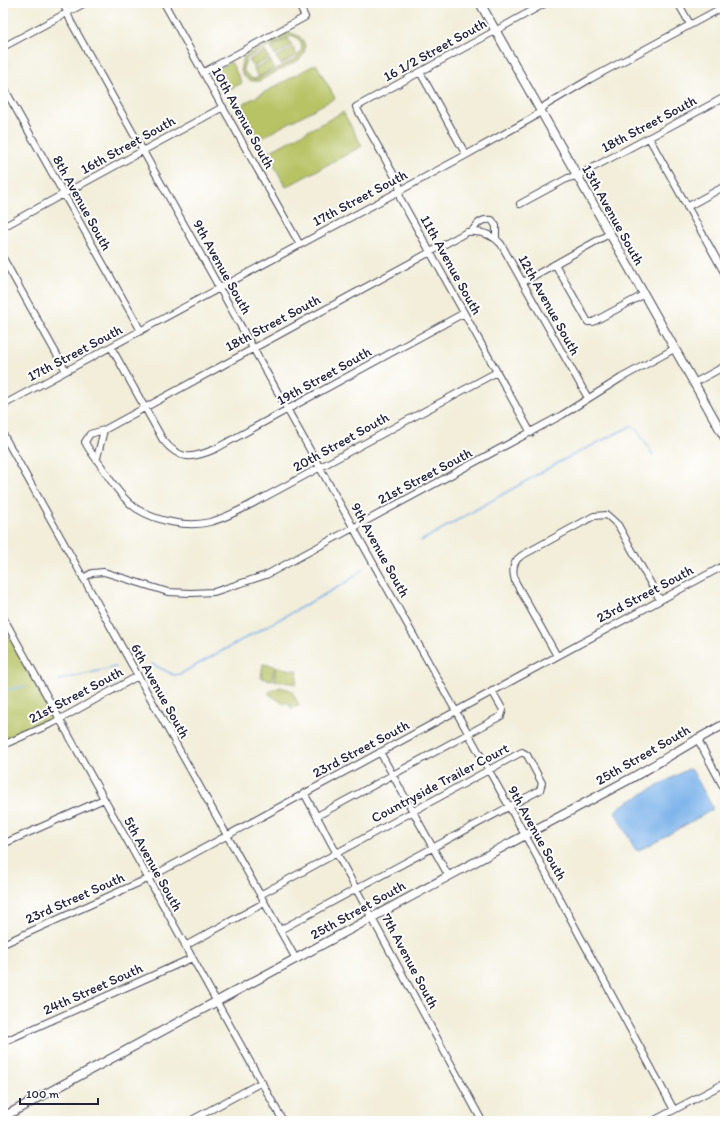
<svg xmlns="http://www.w3.org/2000/svg" width="728" height="1124" viewBox="0 0 728 1124" font-family="Itim,sans-serif">
  <style>
    .green { fill: #b7c365; stroke: #6c7250; fill-rule: evenodd }
    .water { fill: #7cb2ea; stroke: #4f6a92 }
    .lines { fill: none; stroke-linecap: round; stroke-linejoin: round }
    .stream { stroke: #7cb2ea; stroke-width: 1.5 }
    .minor-casing { stroke: #414153; stroke-width: 8 }
    .major-casing { stroke: #414153; stroke-width: 10 }
    .minor { stroke: #fff; stroke-width: 6 }
    .major { stroke: #fff; stroke-width: 8 }
    .labels { text-anchor: middle; dominant-baseline: central; stroke-width: 4; stroke-linejoin: round; paint-order: stroke }
    .street-label { font-size: 14px; fill: #22223b; stroke: #fff }
  </style>
  <rect width="100%" height="100%" fill="#fff"/>
  <filter id="ink" filterUnits="userSpaceOnUse"><feTurbulence type="fractalNoise" baseFrequency=".025" numOctaves="2"/><feDisplacementMap in="SourceGraphic" scale="8" xChannelSelector="R" yChannelSelector="G"/><feConvolveMatrix kernelMatrix="1 2 1 2 8 2 1 2 1" color-interpolation-filters="sRGB"/></filter>
  <filter id="wash" filterUnits="userSpaceOnUse"><feTurbulence type="fractalNoise" baseFrequency=".012" numOctaves="4" result="noise"/><feDisplacementMap in="SourceGraphic" scale="16" xChannelSelector="R" yChannelSelector="G"/><feGaussianBlur stdDeviation="0.9" result="paint"/><feColorMatrix in="noise" values="0 0 0 0 0 0 0 0 0 0 0 0 0 0 0 0 0 1.4 0 .05"/><feComposite in="paint" operator="in"/></filter>
  <g filter="url(#wash)">
    <rect width="100%" height="100%" fill="#f2eeda"/>
    <path class="green" d="M290 33C305 36 310 49 299 60L259 81C243 83 236 69 245 56L284 34ZM290 36C299 38 301 41 302 49L297 58 258 78 253 79 245 73 243 68 247 58Z
      M288 38 292 46 275 55 271 47Z
      M293 48 297 55 281 64 276 57Z
      M265 51 269 58 253 67 249 60Z
      M270 60 274 68 258 77 254 69Z
      M231 62 242 83 228 90 217 70Z
      M316 64 335 98 259 139 241 105Z
      M343 112 362 146 286 187 267 153Z
      M3 625 55 718 3 741Z
      M263 664 275 666 272 680 261 678Z
      M276 667 298 671 296 684 274 680Z
      M280 687 291 690 299 705 292 709 288 702 284 704 269 694V692Z"/>
    <path class="water" d="M688 769 692 770 712 806V810L639 851 635 849 615 812 619 807Z"/>
    <g class="lines">
      <path class="stream" d="M421 541 563 460 631 426 638 431 653 455
        M152 664 174 675 180 674 347 582 363 569
        M59 680 116 667
        M3 691 25 686"/>
    </g>
  </g>
  <g filter="url(#ink)">
    <g class="lines">
      <g class="minor-casing">
        <path id="minor" d="M63 3 71 22 535 853 674 1110
          M164 3 300 245
          M678 3 690 24
          M3 47 85 3
          M204 72 305 17 298 3
          M420 72 466 155
          M3 86 141 331
          M649 138 725 274
          M520 204 568 178 577 176 725 97
          M687 207 725 186
          M3 227 223 107
          M472 231C478 223 480 219 492 220L496 226V238
          M3 258 66 371
          M555 264 588 322H593L643 295
          M523 282 609 234
          M111 347 163 440C180 461 192 459 215 449L464 313
          M694 383 725 366
          M3 405 466 155 534 117 546 105 590 79 725 6
          M104 430 90 434 85 442C89 451 98 461 104 470 112 483 123 500 137 509 156 521 188 528 210 522 229 517 246 507 263 498L497 372
          M531 433 400 198 399 184 356 107 546 3
          M3 434 296 959
          M97 458 104 430 467 232C481 231 492 234 501 244L588 398
          M83 578 92 573 104 572 168 592 191 593 214 592 266 575 562 415 621 378 674 349
          M3 617 283 1121
          M557 656 515 581C512 571 512 562 521 556L594 516 607 515 618 525 660 600
          M697 738 725 790
          M3 745 53 723 138 676
          M380 752 448 875
          M304 793 482 1121
          M317 816 501 716 503 710 492 691
          M3 844 104 799
          M260 895 507 760 522 752 527 755 542 783 540 790 280 930
          M3 944 147 879 725 565
          M185 946 264 903
          M3 1042 192 958
          M190 1121 262 1082
          M653 1121 725 1083"/>
      </g>
      <g class="major-casing">
        <path id="major" d="M480 3 725 438
          M3 1117C212 1005 419 891 628 780 661 762 692 741 725 724"/>
      </g>
      <use href="#minor" class="minor"/>
      <use href="#major" class="major"/>
    </g>
  </g>
  <g class="labels">
    <g class="street-label">
      <text transform="translate(435 50) rotate(-29)">16 1/2 Street South</text>
      <text transform="translate(243 118) rotate(61)">10th Avenue South</text>
      <text transform="translate(649 124) rotate(-28)">18th Street South</text>
      <text transform="translate(128 145) rotate(-29)">16th Street South</text>
      <text transform="translate(360 198) rotate(-28)">17th Street South</text>
      <text transform="translate(82 203) rotate(61)">8th Avenue South</text>
      <text transform="translate(613 215) rotate(61)">13th Avenue South</text>
      <text transform="translate(451 265) rotate(61)">11th Avenue South</text>
      <text transform="translate(222 267) rotate(61)">9th Avenue South</text>
      <text transform="translate(549 305) rotate(61)">12th Avenue South</text>
      <text transform="translate(273 323) rotate(-28)">18th Street South</text>
      <text transform="translate(75 353) rotate(-28)">17th Street South</text>
      <text transform="translate(324 376) rotate(-29)">19th Street South</text>
      <text transform="translate(341 442) rotate(-29)">20th Street South</text>
      <text transform="translate(425 476) rotate(-28)">21st Street South</text>
      <text transform="translate(380 550) rotate(61)">9th Avenue South</text>
      <text transform="translate(645 594) rotate(-28)">23rd Street South</text>
      <text transform="translate(160 691) rotate(61)">6th Avenue South</text>
      <text transform="translate(76 695) rotate(-28)">21st Street South</text>
      <text transform="translate(361 749) rotate(-28)">23rd Street South</text>
      <text transform="translate(643 755) rotate(-30)">25th Street South</text>
      <text transform="translate(440 783) rotate(-28)">Countryside Trailer Court</text>
      <text transform="translate(537 833) rotate(61)">9th Avenue South</text>
      <text transform="translate(153 864) rotate(61)">5th Avenue South</text>
      <text transform="translate(75 898) rotate(-24)">23rd Street South</text>
      <text transform="translate(358 910) rotate(-29)">25th Street South</text>
      <text transform="translate(410 961) rotate(62)">7th Avenue South</text>
      <text transform="translate(93 989) rotate(-24)">24th Street South</text>
    </g>
  </g>
  <rect width="728" height="1124" fill="none" stroke="#fff" stroke-width="16"/>
  <path d="M20 1098v6h78v-6" fill="none" stroke="#22223b" stroke-width="2"/>
  <text x="26" y="1098" font-size="12" fill="#22223b" stroke="#ffffff" stroke-width="3" paint-order="stroke">100 m</text>
</svg>
